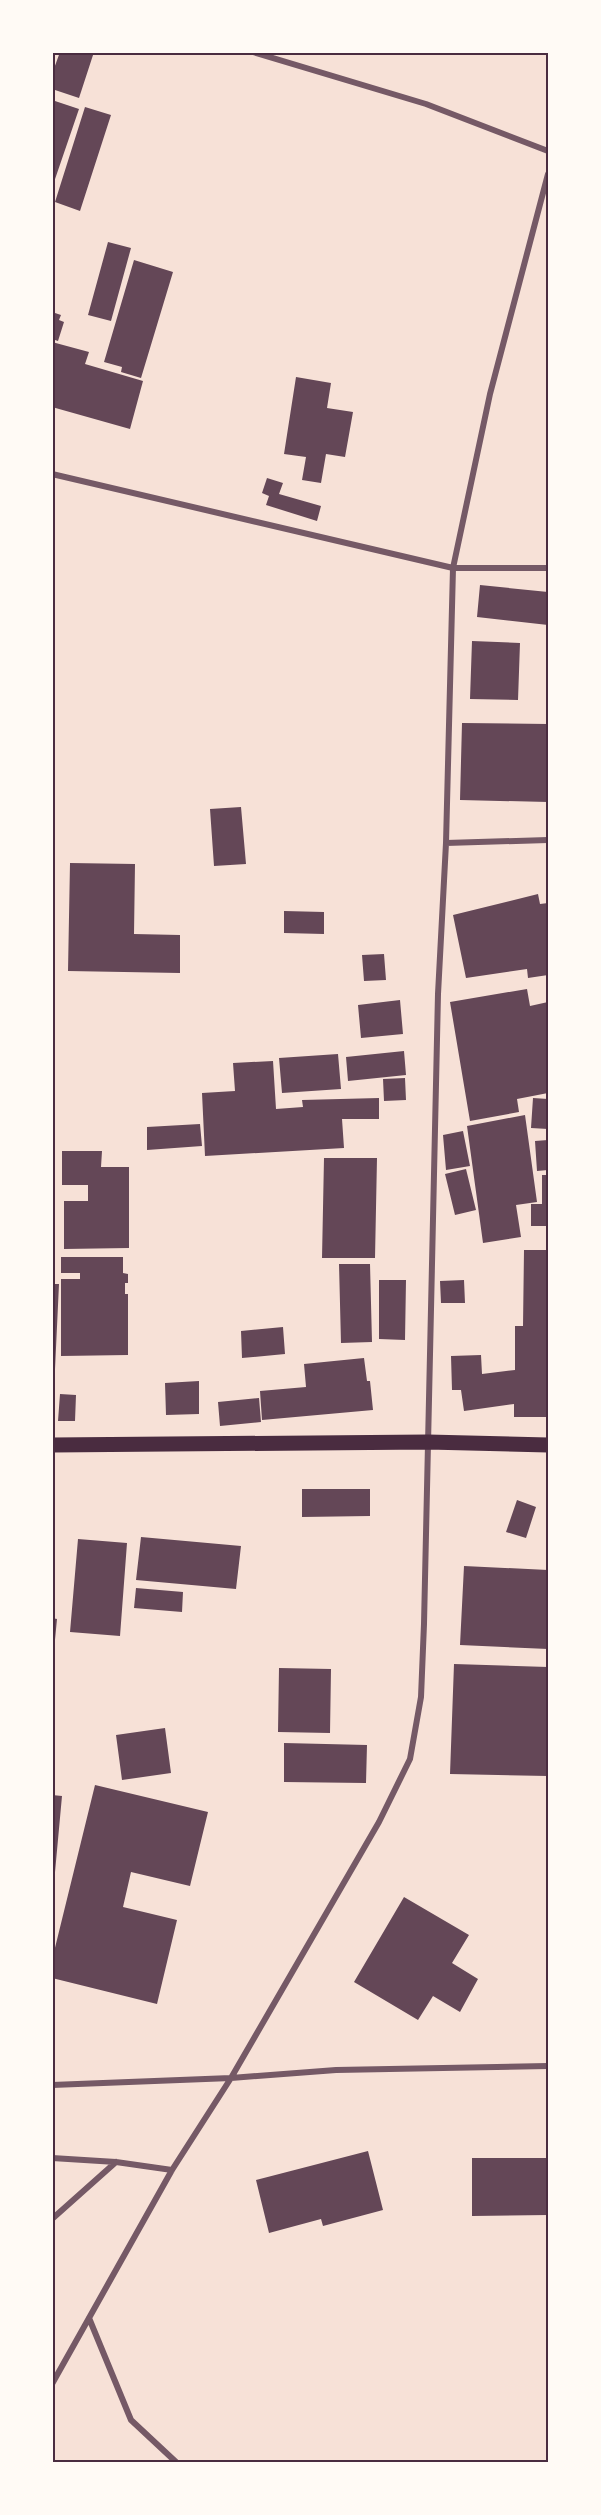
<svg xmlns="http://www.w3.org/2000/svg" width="601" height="2515" viewBox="0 0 601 2515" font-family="'Roboto Serif',serif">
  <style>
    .building { fill: #644757 }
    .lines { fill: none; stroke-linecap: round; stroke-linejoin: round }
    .minor { stroke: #755966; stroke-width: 6 }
    .primary { stroke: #4a2c40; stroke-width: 15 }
    .neatline { fill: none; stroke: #4a2c40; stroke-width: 2 }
  </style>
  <rect width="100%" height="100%" fill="#f7e1d7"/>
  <path class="building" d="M60 52H94L79 98 52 89V74Z
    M52 100 79 109 53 185H52Z
    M85 107 111 115 80 211 55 202Z
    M108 242 131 248 111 321 88 315Z
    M134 260 173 272 141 378 121 372 122 367 104 362Z
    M52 312 61 315 59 320 64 322 58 341 52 339Z
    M52 342 89 352 85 364 143 381 130 429 52 407Z
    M296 377 331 383 327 408 353 412 345 457 326 454 321 483 302 480 306 457 284 454Z
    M267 478 283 483 279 494 321 506 317 521 266 505 269 496 262 493Z
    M480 585 548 592V625L477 617Z
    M472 641 520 643 518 700 470 699Z
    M462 723 548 724V802L460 800Z
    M241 807 246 864 214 866 210 809Z
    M70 863 135 864 134 934 180 935V973L68 971Z
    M538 894 540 904 548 903V975L528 978 527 969 466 978 453 915Z
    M284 911 324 912V934L284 933Z
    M384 954 386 980 364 981 362 955Z
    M527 989 530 1006 548 1002V1073H546L548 1093 517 1099 519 1112 470 1121 450 1002Z
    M400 1000 403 1034 361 1038 358 1005Z
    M404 1051 406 1075 348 1081 346 1057Z
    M338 1054 341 1089 282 1093 279 1058Z
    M273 1061 276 1109 303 1107 302 1100 379 1098V1119H342L344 1148 205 1156 202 1093 235 1091 233 1063Z
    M405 1078 406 1100 384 1101 383 1079Z
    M533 1098 548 1099V1129L531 1128Z
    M525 1115 537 1202 516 1205 521 1237 483 1243 467 1126Z
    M200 1124 202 1146 147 1150V1127Z
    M463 1131 470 1166 446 1170 443 1135Z
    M548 1140V1170L537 1171 535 1141Z
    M62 1151H102L101 1167H129V1248L64 1249V1201H88V1185H62Z
    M324 1158H377L375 1258H322Z
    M466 1169 476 1210 455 1215 445 1174Z
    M542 1175H548V1226H531V1204H542Z
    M524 1250H548V1417H514V1404L464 1411 461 1390H452L451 1356 481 1355 482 1374 515 1370V1326H523Z
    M61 1257H123V1273L128 1274V1283H125V1294H128V1355L61 1356V1279H80V1273H61Z
    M339 1264H370L372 1342 341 1343Z
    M379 1280H406L405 1340 379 1339Z
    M464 1280 465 1303H441L440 1281Z
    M52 1284H59L55 1369H52Z
    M283 1327 285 1354 242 1358 241 1331Z
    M364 1358 367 1381H370L373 1410 262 1420 260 1391 306 1387 304 1364Z
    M199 1381V1414L166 1415 165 1383Z
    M60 1394 76 1395 75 1421H58Z
    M259 1398 261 1422 220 1426 218 1402Z
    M302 1489H370V1516L302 1517Z
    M517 1500 536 1507 526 1538 506 1532Z
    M141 1537 241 1546 236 1589 136 1580Z
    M78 1539 127 1543 120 1636 70 1632Z
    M464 1566 548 1570V1649L460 1645Z
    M136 1588 183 1592 182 1612 134 1608Z
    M52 1618 57 1619 54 1650H52Z
    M454 1664 548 1667V1776L450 1774Z
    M279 1668 331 1669 330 1733 278 1732Z
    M165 1728 171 1773 122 1780 116 1735Z
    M284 1743 367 1745 366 1783 284 1782Z
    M95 1785 208 1812 190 1886 131 1872 123 1907 177 1920 157 2004 52 1978V1960Z
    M52 1795 62 1796 54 1883 52 1882Z
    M404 1897 469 1935 452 1963 478 1979 460 2012 433 1996 418 2020 354 1982Z
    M368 2151 383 2210 323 2226 321 2219 269 2233 256 2180Z
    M472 2158H548V2215L472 2216Z"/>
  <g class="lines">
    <path class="minor" d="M253 52 426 104 548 151
      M52 474 453 568H548
      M446 843 548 840
      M52 2085 231 2078 336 2070 548 2066
      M52 2158 116 2162 172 2170
      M52 2219 116 2162
      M89 2318 131 2420 176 2462
      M52 2384 172 2170 231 2078 379 1822 410 1759 421 1697 424 1624 438 994 446 843 453 568 490 394 548 174"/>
    <path class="primary" d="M52 1445 428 1442 548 1445"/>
  </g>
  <rect width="601" height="2515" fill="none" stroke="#fffaf5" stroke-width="108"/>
  <rect x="54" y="54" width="493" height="2407" class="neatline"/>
</svg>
